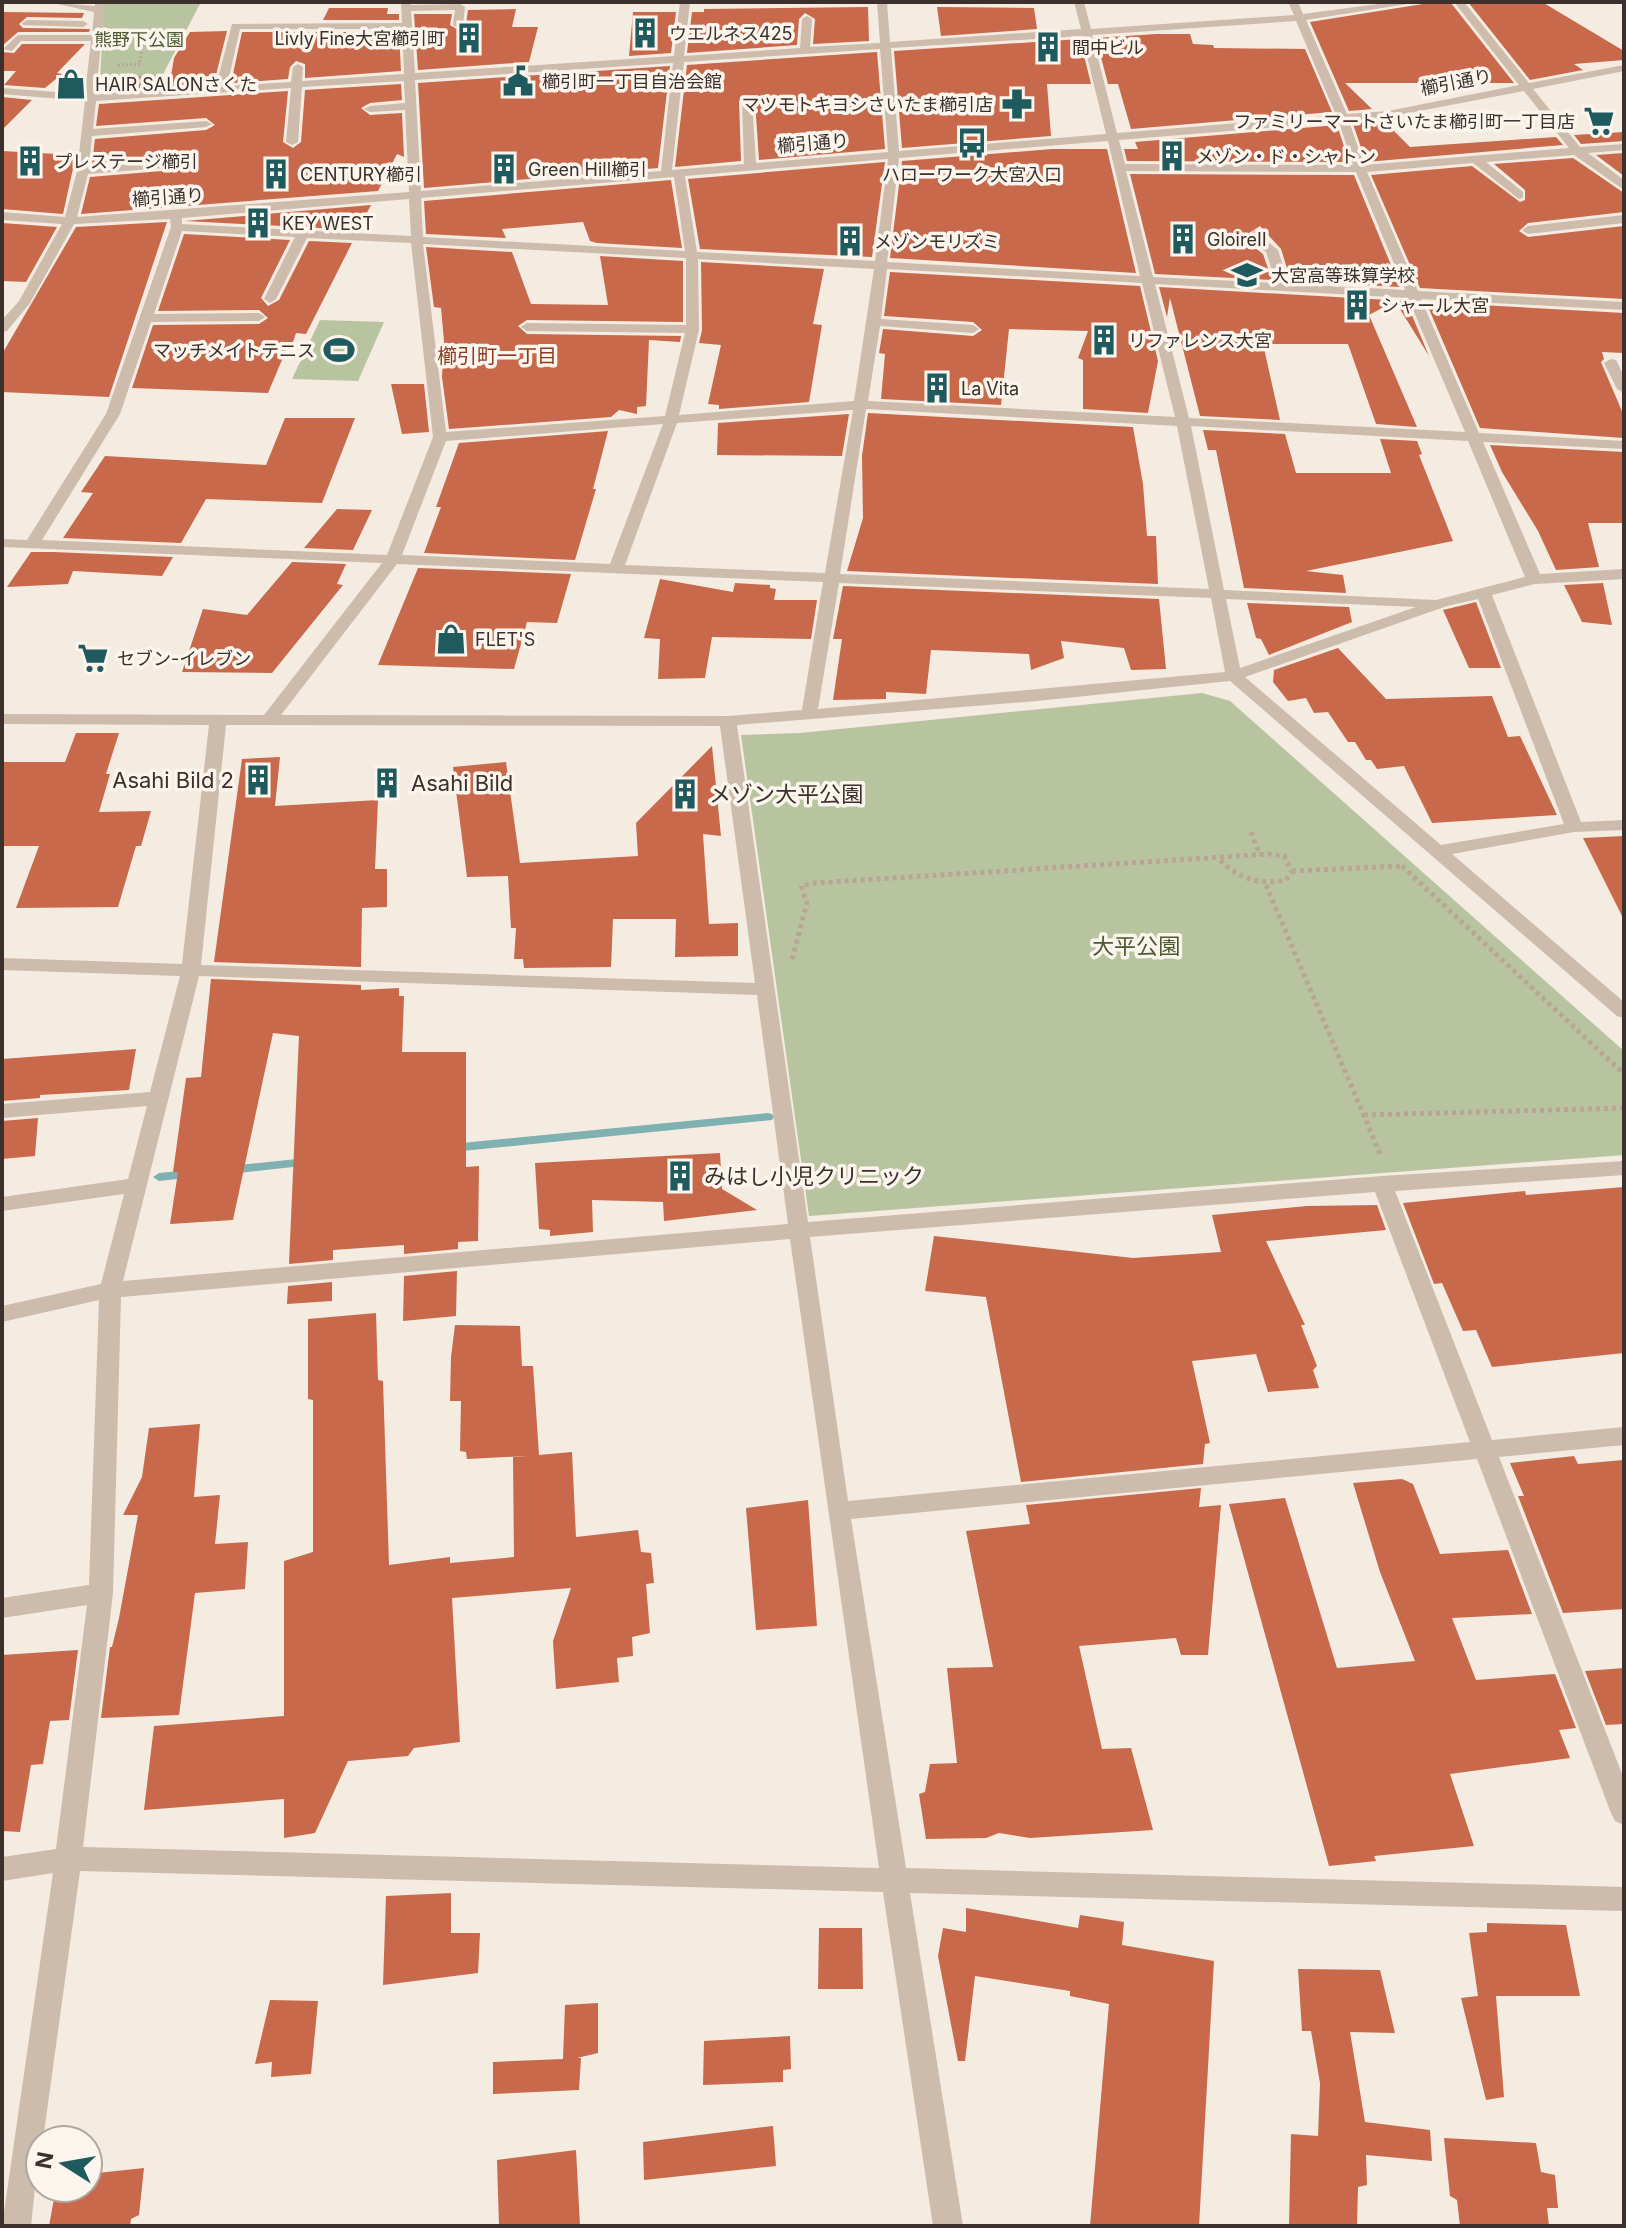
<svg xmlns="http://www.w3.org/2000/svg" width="1626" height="2228" viewBox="0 0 1626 2228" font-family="Inter,'Noto Sans JP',sans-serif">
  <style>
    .green { fill: #b8c4a0 }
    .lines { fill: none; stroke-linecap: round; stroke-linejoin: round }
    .stream { fill: #7fb0b2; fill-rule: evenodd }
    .building { fill: #c8694b }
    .path-far1 { stroke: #b9a596; stroke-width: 3; stroke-dasharray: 2 2; stroke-linecap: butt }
    .path { stroke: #b9a596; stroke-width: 5; stroke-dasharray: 4 4; stroke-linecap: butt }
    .minor { fill: #cdbbac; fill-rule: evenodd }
    .labels { text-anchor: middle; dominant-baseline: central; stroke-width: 7; stroke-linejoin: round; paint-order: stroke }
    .far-poi-label { font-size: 18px; fill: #3b302b; stroke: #fbf5ee; text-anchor: start }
    .far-park-label { font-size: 18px; fill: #4a5a2e; stroke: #fbf5ee }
    .far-street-label { font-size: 18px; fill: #3b302b; stroke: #fbf5ee }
    .far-neighbourhood-label { font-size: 20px; fill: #8c3b22; stroke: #fbf5ee }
    .poi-label { font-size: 22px; fill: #3b302b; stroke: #fbf5ee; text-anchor: start }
    .park-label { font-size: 22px; fill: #4a5a2e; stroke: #fbf5ee }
  </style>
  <rect width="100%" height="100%" fill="#f4ebe1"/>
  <path class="green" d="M104 2 200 4 162 76 100 80Z
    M320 320 384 322 358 381 292 379Z
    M1202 693 1230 701 1624 1051V1155L809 1216 741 735 800 733Z"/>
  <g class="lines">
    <path class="stream" d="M768 1113 772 1114 774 1117 772 1120 452 1152 446 1148 452 1144Z
      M307 1158 311 1159 313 1162 311 1165 230 1174 224 1170 230 1166Z
      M191 1170 195 1171 197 1174 195 1177 159 1181 153 1177 159 1173Z"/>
  </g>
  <path class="building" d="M1468 2H1542L1624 51V60L1574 64 1583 70 1530 80Z
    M1429 3H1451L1514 83H1345L1372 109 1349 111 1310 22Z
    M868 7 869 41 813 44 815 19 805 13 799 19 797 45 687 53 692 12H704V9Z
    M937 7 1034 8 1037 29 941 36Z
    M329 8H388L387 14H399V20H323Z
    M516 9 512 27H538L529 62 418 70 414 14H452L450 25 460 31 466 25 468 10Z
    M2 12 84 13 82 18 27 17 19 24 23 28 90 29 89 32H18L2 46Z
    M633 12H676L671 53 629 56Z
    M227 31 214 83 99 91 101 77 171 76 174 58 190 32Z
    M242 32H399L401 71 305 78V64L296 61 290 67 288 79 231 83Z
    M1156 34H1190L1193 44 1213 45 1214 48 1305 49 1332 112 1131 129 1118 84H1108L1096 38Z
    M1080 39 1091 84H1047L1051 136 902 148 894 51Z
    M22 44H85L57 73 62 74 45 88 4 85 16 71H2V52L14 53Z
    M877 52 885 149 759 160 755 101 745 95 739 101 741 161 675 167 687 65Z
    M670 66 658 168 424 188 418 83Z
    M401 84 402 100 370 103 361 108 370 115 402 113 404 157 397 154 378 191 81 214 90 177 174 170 183 165 174 158 92 164 95 139 206 130 215 125 206 118 96 126 99 104 288 91 283 142 293 148 301 142 305 90Z
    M2 97 32 100 2 130Z
    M1383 120 1410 147 1556 137 1563 145 1366 162 1353 124Z
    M1337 125 1349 162 1127 161 1124 149H1138L1135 142Z
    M1624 132V141L1581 144 1574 135Z
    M1052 149H1107L1136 273 890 258 902 161Z
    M2 151 76 155 63 214 2 209Z
    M1624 153V176L1596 155Z
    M1573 158 1624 193V212L1528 223 1519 231 1528 237 1624 226V299L1420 288 1371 175 1472 166 1520 202 1525 200V190L1494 164Z
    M885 162 872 257 700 249 688 179Z
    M1130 174 1354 175 1400 287 1291 281 1281 249 1260 226 1249 233 1254 247 1263 254 1272 280 1155 274Z
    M671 180 682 248 597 243 590 241 583 222 502 229 506 238 426 234 424 201Z
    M371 205 358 230 185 221Z
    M167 222 109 397 2 392V354L76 227Z
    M2 223 57 227 26 282 2 281Z
    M184 234 290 240 261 298 268 306 279 300 309 241 352 243 306 334 296 333 291 348H287L268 393 132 388 153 325 259 324 268 318 259 310 158 311Z
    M426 247 512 252 531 304 608 305 600 256 683 261V322L527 320 518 326 527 334 681 336 680 342 649 340 646 406 637 407V414L619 410 611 417 449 429 442 377 444 341 441 308 434 307Z
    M701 262 824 269 813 324 822 325 809 402 719 409V405L708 404 721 345 699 343 702 330Z
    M890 272 1140 286 1158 361 1148 413 1083 409V360L1078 358 1088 331 1009 329 1001 405 881 399 885 354 879 353 883 329 973 336 982 330 973 322 884 316Z
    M1159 287 1406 301 1429 356 1395 301 1369 315 1417 427 1376 424 1348 344H1263L1280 420 1200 416 1170 298 1167 317Z
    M1426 302 1624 313V353L1602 352 1604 359 1601 362 1624 416V438L1480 428Z
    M391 384H424L429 432 402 434Z
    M868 413 1133 427 1143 484 1147 536H1156L1158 584 847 571 863 518 862 456Z
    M849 414 842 456 717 455 718 423Z
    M285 418H355L322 503 206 499 181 543 63 538 93 493 81 492 105 456 266 465Z
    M1203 430 1285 434 1296 473H1391L1380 439 1417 441 1422 454 1419 455 1453 541 1306 571 1343 575 1346 593 1244 588 1216 450H1208Z
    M608 431 593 489H596L575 560 424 553 441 507H436L459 443Z
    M1490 445 1624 452V523H1588L1599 567 1556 570 1538 531 1502 472Z
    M337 509 372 510 353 550 304 548Z
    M31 552H53L173 557 162 576 73 571 68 584 7 587Z
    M292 562 346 564 337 584 343 585 272 673 182 672 203 609 247 615Z
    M418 568 571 574 557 623 527 622 514 669 378 665Z
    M660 579 733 592 735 583 770 585V588L776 589 774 600H817L811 639 712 637 705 678 658 679 660 639 644 638Z
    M1603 583 1612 625 1582 622 1564 585Z
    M843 586 1159 599 1166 669 1131 670 1124 648 1061 641 1064 658 1031 670 1029 654 931 650 926 694 886 692V699L833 700 842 639H833Z
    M1476 602 1501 668H1469L1443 610Z
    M1247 603 1349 607 1352 622 1269 655 1261 639 1256 638Z
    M1338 648 1386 699 1492 696 1508 737 1520 736 1557 815 1432 823 1404 766 1377 769 1371 760H1366L1355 742H1348L1328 712 1314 713 1306 698 1288 701 1273 682 1274 670Z
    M76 733H119L106 774H110L99 812 151 811 141 846H136L118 907 16 908 39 846H2V762H65Z
    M712 746 721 836 703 834 709 924 738 923V956L675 957 676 919H613L611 967 524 968 523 959H514L516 928H511L508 876 467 877 453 767 506 762 520 863 638 856 636 823Z
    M280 757 275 806 378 800 375 869H387V907L362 908 361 967 214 962 242 759Z
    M1624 836V920L1583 838Z
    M211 979 361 985V990L399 988V996H404L402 1052H466V1167L479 1166 478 1241 458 1242V1249L404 1254V1245L333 1250V1260L289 1264 299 1036 273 1033 233 1220 170 1224 178 1172H173L186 1078 201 1077Z
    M136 1049 129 1090 40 1095V1098L2 1101V1059Z
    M38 1118 35 1156 2 1159V1121Z
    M720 1153 722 1189 757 1210 664 1221 663 1202 592 1200 593 1232 550 1236V1230L539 1229 535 1163Z
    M1624 1187V1353L1492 1367 1476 1330 1463 1331 1442 1283 1434 1284 1403 1203 1525 1191 1526 1195Z
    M1377 1205 1386 1230 1266 1241 1305 1325H1301L1317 1366 1313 1370 1319 1388 1268 1392 1256 1354 1192 1361 1210 1443 1205 1444 1203 1464 1021 1482 986 1297 925 1291 934 1236 1133 1258 1221 1252 1212 1215 1307 1206Z
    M457 1271 456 1316 403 1321 404 1276Z
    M332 1282V1301L287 1304 288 1286Z
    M376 1313 378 1380 383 1381 389 1565 450 1557V1563L514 1557 513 1457 527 1456 467 1459 466 1452 460 1451 461 1401H450L451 1357 455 1325 520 1326 522 1366H533L539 1455 572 1452 576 1537 638 1530 641 1552 651 1553 654 1583 646 1584 650 1633 632 1637 633 1656 617 1658 619 1682 556 1689 553 1641 571 1588 452 1598 460 1742 414 1748 408 1756 348 1761 315 1833 284 1838V1799L144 1810 154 1726 284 1716V1561L313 1552V1400L308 1399V1319Z
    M200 1424 194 1497 220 1495 215 1544 248 1542 245 1589 195 1593 179 1715 101 1718 110 1647H112L119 1618 138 1515H123L142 1477 149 1428Z
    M1574 1456 1578 1464 1624 1460V1609L1563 1613 1518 1496H1524L1510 1463Z
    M1402 1479 1413 1484 1440 1554 1508 1550 1532 1614 1452 1618 1476 1680 1555 1674 1576 1728 1559 1730 1570 1758 1450 1774 1474 1846 1374 1856 1376 1861 1329 1866 1229 1504 1285 1498 1337 1668 1415 1661 1380 1572 1353 1483Z
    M1201 1488 1199 1507 1221 1505 1208 1655H1181L1176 1638 1079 1646 1102 1749 1131 1748 1153 1830 1030 1838 999 1833 986 1838 926 1839 919 1794 925 1792 930 1764 957 1763 947 1668 993 1667 966 1531 1030 1524 1026 1505Z
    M808 1500 817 1626 756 1630 746 1508Z
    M78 1650 69 1720 50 1721 43 1764 31 1765 20 1832 2 1831V1655Z
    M1624 1668V1724L1606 1725 1585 1671Z
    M451 1893V1933H480L478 1973 383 1985 386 1896Z
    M966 1908 1078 1928 1080 1915 1124 1922 1122 1945 1214 1961 1199 2226H1090L1109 2004 1070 1996V1991L975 1976 965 2061H958L938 1956 943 1928 966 1932Z
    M1487 1923 1566 1925 1580 1996H1496L1504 2097 1486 2100 1461 1998 1478 1996 1469 1933 1487 1932Z
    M819 1928H862L863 1989H818Z
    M1298 1969 1380 1970 1395 2033 1350 2032 1365 2122 1430 2130 1432 2161 1366 2155 1367 2185 1358 2187 1357 2226H1289L1291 2134 1318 2136 1320 2083 1311 2031H1302Z
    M270 2000 318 2001 311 2074 271 2077 272 2062 255 2064Z
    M598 2003V2053L577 2058H581L579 2090 493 2094V2062L563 2059 565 2005Z
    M790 2036 791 2069 783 2070V2082L703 2085 704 2041Z
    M773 2126 776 2166 644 2180 643 2142Z
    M1444 2138 1536 2143 1541 2172 1555 2175 1558 2208H1547L1549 2226H1460L1457 2200 1450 2196Z
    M576 2150 580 2226H499L497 2160Z
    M144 2168 139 2215 131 2219 130 2226H49L56 2188H88V2174Z"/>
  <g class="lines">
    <path class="path-far1" d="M141 43 164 42 166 35 143 36
      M118 65 140 64 143 36 123 37"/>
    <path class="path" d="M1251 832 1260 855
      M1402 866 1624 1074
      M1292 871 1403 866
      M1266 885 1381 1156
      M792 959 807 903 801 886 815 883 1269 854 1284 856 1292 871 1286 880C1258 885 1238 879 1218 858
      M1364 1115 1624 1108"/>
    <path class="minor" d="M48 2 95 6V2H105L96 94 216 86 232 24 402 23 401 2H411V5L460 4 465 7 463 25 458 28 453 25 455 10 411 11 415 73 674 56 680 2H690L684 56 800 48 802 19 807 16 812 19 810 47 880 43 877 2H887L890 42 1081 29 1074 2H1084L1091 29 1294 15 1288 2H1298L1303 14 1393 2H1420L1306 20 1347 114 1388 111 1519 85 1454 2H1464L1529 83 1624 65V71L1533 89 1580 147 1624 144V150L1588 153 1624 180V190L1574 155 1486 162 1523 192V198L1519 199 1473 163 1367 172 1418 291 1624 302V310L1421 299 1479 433 1624 441V449L1483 442 1540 574 1624 569V579L1535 584 1492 595 1581 822 1624 820V830L1574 832 1452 854 1624 1002V1018L1617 1016 1230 681 1037 701 737 725 808 1222 1382 1176 1624 1161V1175L1395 1191 1492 1440 1624 1427V1445L1499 1457 1624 1779V1825L1615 1821 1611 1813 1477 1459 851 1519 906 1868 1624 1887V1911L910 1893 963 2226H933L883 1892 80 1871 43 2140H40L31 2226H2L53 1873 2 1881V1857L56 1849 87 1605 2 1618V1598L89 1585 99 1300 2 1322V1306L101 1284 124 1194 2 1211V1197L128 1179 147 1106 2 1118V1104L150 1092 180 976 2 970V958L182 964 209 725 2 724V714L264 715 382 563 2 547V539L27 540 106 414 171 227 170 219 74 224 30 303 7 331 2 332V320L19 301 62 224 2 220V212L65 217 77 171 85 101 2 94V88L85 94 91 41H21L12 51 3 49 18 35H92L94 12ZM1296 21 1336 115 1117 133 1092 35ZM240 29H402L404 74 302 81 303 67 298 64 293 67 291 82 227 86ZM1082 36 1106 134 899 151 891 48ZM880 49 888 152 756 163 752 101 747 98 742 101 744 164 672 170 684 62ZM673 63 661 171 421 191 415 80ZM404 81 405 103 370 106 364 109 370 112 405 110 409 192 77 217 88 174 174 167 180 164 174 161 89 167 92 136 206 127 212 124 206 121 93 129 96 101 291 88 286 142 292 145 298 142 302 87ZM1524 91 1569 148 1364 165 1349 121 1388 117ZM1339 122 1353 165 1125 164 1119 140ZM1108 141 1140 276 887 262 899 158ZM888 159 875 261 697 252 685 176ZM1126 171 1356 172 1405 290 1289 284 1278 250 1267 241 1264 232 1258 228 1252 232 1257 246 1266 252 1276 283 1153 277ZM674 177 685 251 423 237 421 198ZM409 199 411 236 182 224V218ZM182 231 295 237 264 299 270 303 276 299 307 238 411 243 433 437 387 555 42 540 120 414 151 322 259 321 265 317 259 313 154 314ZM423 244 686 258V325L527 323 521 327 527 331 685 333 665 416 446 432ZM698 259 874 269 854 401 679 415 699 330ZM887 269 1142 283 1175 417 868 401 880 326 973 333 979 329 973 325 881 319ZM1155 284 1408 298 1465 432 1189 418ZM866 409 1177 426 1209 589 840 574ZM853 410 825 573 625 565 677 423ZM663 424 610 564 402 555 446 441ZM1191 426 1468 441 1525 577 1436 600 1224 590ZM397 564 823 582 802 710 728 716 281 715ZM839 583 1211 598 1225 672 818 709ZM1226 599 1416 607 1240 668ZM1478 599 1564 824 1441 845 1245 677 1447 606ZM226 725 720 726 755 983 201 965ZM199 976 757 995 788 1224 123 1281ZM1375 1192 1470 1442 848 1501 810 1237ZM790 1239 879 1868 83 1847 113 1593 121 1297Z
      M27 20 83 21 88 24 83 27 23 25 22 23Z
      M1624 215V223L1528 234 1522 230 1528 226Z
      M1611 359 1616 360 1624 376V393L1617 389 1604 363Z"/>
  </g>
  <defs>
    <g id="building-bare" transform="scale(2.4)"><path d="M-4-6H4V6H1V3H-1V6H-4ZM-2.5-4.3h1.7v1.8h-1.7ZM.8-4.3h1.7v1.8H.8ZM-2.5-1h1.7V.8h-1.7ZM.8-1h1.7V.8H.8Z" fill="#1f5a5e" stroke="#fbf5ee" stroke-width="2.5" paint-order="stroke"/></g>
    <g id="civic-bare" transform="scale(2.4)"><path d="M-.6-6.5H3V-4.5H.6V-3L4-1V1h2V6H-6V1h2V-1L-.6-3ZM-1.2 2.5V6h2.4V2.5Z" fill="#1f5a5e" stroke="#fbf5ee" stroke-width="2.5" paint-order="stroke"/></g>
    <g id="shop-bare" transform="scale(2.4)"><path d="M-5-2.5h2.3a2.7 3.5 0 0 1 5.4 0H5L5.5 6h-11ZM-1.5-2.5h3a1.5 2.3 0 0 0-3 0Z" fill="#1f5a5e" stroke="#fbf5ee" stroke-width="2.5" paint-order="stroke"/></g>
    <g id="pharmacy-bare" transform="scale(2.4)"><path d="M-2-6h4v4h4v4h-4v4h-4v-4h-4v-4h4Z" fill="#1f5a5e" stroke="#fbf5ee" stroke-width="2.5" paint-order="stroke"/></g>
    <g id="supermarket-bare" transform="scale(2.4)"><path d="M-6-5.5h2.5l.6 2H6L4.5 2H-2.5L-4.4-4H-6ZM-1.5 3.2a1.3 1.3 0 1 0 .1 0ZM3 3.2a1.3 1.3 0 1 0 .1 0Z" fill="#1f5a5e" stroke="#fbf5ee" stroke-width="2.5" paint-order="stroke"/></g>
    <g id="bus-bare" transform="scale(2.4)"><path d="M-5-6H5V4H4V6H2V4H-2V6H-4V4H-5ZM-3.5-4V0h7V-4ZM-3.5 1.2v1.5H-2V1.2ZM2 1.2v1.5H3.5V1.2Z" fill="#1f5a5e" stroke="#fbf5ee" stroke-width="2.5" paint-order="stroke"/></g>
    <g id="school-bare" transform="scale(2.4)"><path d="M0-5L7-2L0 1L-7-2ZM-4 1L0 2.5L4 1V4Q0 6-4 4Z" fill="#1f5a5e" stroke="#fbf5ee" stroke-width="2.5" paint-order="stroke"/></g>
    <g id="stadium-bare" transform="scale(2.4)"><path d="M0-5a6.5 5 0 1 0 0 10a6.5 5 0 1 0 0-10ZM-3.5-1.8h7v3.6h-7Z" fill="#1f5a5e" stroke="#fbf5ee" stroke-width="2.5" paint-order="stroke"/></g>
  </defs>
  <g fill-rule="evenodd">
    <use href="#building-bare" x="645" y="33"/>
    <use href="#building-bare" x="469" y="38"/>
    <use href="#building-bare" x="1048" y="47"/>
    <use href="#civic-bare" x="518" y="81"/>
    <use href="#shop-bare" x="71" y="84"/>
    <use href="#pharmacy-bare" x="1017" y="104"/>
    <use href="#supermarket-bare" x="1599" y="121"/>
    <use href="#bus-bare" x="972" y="143"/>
    <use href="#building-bare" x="1172" y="156"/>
    <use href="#building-bare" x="30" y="161"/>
    <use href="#building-bare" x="504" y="169"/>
    <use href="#building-bare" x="276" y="174"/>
    <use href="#building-bare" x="258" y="223"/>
    <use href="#building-bare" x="1183" y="239"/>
    <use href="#building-bare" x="850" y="241"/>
    <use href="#school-bare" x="1247" y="275"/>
    <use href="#building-bare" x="1357" y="305"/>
    <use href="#building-bare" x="1104" y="340"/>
    <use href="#stadium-bare" x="339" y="350"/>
    <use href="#building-bare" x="937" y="388"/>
    <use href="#shop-bare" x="451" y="639"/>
    <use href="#supermarket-bare" x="93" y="658"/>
    <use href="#building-bare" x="258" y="780"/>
    <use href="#building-bare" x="387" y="783"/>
    <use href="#building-bare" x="685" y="794"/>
    <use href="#building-bare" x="680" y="1176"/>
  </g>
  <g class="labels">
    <g class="far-poi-label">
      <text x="669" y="33">ウエルネス425</text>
      <text x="445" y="38" text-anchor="end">Livly Fine大宮櫛引町</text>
      <text x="1072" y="47">間中ビル</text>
      <text x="542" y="81">櫛引町一丁目自治会館</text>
      <text x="95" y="84">HAIR SALONさくた</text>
      <text x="993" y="104" text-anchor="end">マツモトキヨシさいたま櫛引店</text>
      <text x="1575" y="121" text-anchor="end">ファミリーマートさいたま櫛引町一丁目店</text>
      <text x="1196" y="156">メゾン・ド・シャトン</text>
      <text x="54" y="161">プレステージ櫛引</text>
      <text x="528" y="169">Green Hill櫛引</text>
      <text x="300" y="174">CENTURY櫛引</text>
      <text x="972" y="174" text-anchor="middle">ハローワーク大宮入口</text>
      <text x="282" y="223">KEY WEST</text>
      <text x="1207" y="239">GloireⅡ</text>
      <text x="874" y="241">メゾンモリズミ</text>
      <text x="1271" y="275">大宮高等珠算学校</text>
      <text x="1381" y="305">シャール大宮</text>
      <text x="1128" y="340">リファレンス大宮</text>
      <text x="315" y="350" text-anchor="end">マッチメイトテニス</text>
      <text x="961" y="388">La Vita</text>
      <text x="475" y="639">FLET'S</text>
      <text x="117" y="658">セブン-イレブン</text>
    </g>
    <g class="far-park-label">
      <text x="139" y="39">熊野下公園</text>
    </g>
    <g class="far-street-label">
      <text transform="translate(1456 82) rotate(-11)">櫛引通り</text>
      <text transform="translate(813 143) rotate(-5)">櫛引通り</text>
      <text transform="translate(168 197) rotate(-4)">櫛引通り</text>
    </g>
    <g class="far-neighbourhood-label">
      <text x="497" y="356">櫛引町一丁目</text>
    </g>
    <g class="poi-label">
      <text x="234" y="780" text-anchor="end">Asahi Bild 2</text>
      <text x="411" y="783">Asahi Bild</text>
      <text x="709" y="794">メゾン大平公園</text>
      <text x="704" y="1176">みはし小児クリニック</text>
    </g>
    <g class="park-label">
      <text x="1136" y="946">大平公園</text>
    </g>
  </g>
  <rect width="1626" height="2228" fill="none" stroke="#3b302b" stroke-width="8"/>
  <g transform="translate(64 2164) rotate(281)"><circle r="38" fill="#fbf5ee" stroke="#aea6a0" stroke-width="2"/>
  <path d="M0-6L14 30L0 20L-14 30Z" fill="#1f5a5e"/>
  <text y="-12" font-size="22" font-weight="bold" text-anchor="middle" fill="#3b302b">N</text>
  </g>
</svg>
